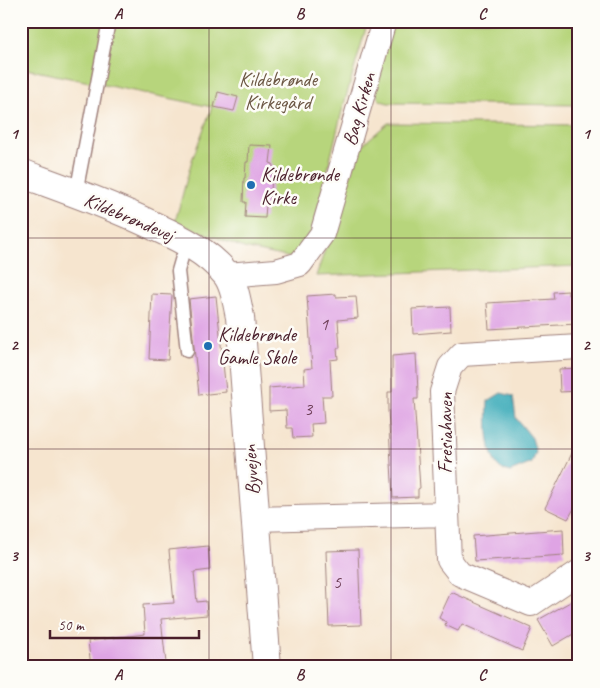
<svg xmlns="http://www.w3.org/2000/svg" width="600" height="688" viewBox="0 0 600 688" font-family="Caveat,sans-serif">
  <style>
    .green { fill: #b7d57c; stroke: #807a54 }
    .water { fill: #3dacba; stroke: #446672 }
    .building { fill: #dfa4e4 }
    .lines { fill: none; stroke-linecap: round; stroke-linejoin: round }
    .lane-casing { stroke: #a0827d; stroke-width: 15 }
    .street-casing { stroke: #a0827d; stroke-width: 26 }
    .secondary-casing { stroke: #a0827d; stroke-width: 30 }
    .lane { stroke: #fff; stroke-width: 12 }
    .street { stroke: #fff; stroke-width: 24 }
    .secondary { stroke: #fff; stroke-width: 28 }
    .grid { fill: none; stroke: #4a1f2b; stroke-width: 1; stroke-opacity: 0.55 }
    .poi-dot { fill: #1f6fb2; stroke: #fdfcf7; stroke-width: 2 }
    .labels { text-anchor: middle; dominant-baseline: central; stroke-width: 5; stroke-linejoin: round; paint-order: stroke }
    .number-label { font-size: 18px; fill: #6f4059 }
    .park-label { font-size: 20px; fill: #6b5643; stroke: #fdfcf7 }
    .street-label { font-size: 20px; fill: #4a1f2b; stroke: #fdfcf7 }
    .poi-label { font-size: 20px; fill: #4a1f2b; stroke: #fdfcf7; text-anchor: start }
    .neatline { fill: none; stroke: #4a1f2b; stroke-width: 2 }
    .grid-label { font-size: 16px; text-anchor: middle; font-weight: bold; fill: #4a1f2b }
  </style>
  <rect width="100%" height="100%" fill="#fdfcf7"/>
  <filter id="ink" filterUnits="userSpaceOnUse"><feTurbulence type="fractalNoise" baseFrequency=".02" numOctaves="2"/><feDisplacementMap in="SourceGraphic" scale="10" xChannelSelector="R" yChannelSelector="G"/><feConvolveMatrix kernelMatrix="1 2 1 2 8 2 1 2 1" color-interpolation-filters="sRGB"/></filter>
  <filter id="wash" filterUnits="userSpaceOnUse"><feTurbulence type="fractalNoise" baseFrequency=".0096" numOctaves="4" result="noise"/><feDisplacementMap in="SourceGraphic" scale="20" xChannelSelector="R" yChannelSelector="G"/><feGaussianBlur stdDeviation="1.12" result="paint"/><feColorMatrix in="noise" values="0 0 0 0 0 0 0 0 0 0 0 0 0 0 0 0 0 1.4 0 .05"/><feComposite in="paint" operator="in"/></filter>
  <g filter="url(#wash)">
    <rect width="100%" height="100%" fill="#f6e5cf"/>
    <path class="green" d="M21 21H368L342 111 313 229 292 258 244 248 175 222 192 160 212 107 21 68Z
      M394 21H579V105L388 103C386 102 383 102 381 101 365 89 389 37 394 21Z
      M388 123 579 125V266L316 276 361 146Z"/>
    <path class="water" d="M501 393 513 396 516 418 532 438 536 452 532 463 510 472C506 471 502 470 499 467 486 455 487 417 488 401Z"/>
    <g id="blocks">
      <path class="building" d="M218 92 238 97 234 111 214 107Z
        M249 145 272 146 270 163 273 164 270 204H266L265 218 245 217 246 202H243L244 178H245L246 162H248Z
        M568 291V295H576L577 324 489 329 487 303 554 299 553 292Z
        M152 294 172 295 168 360 149 359Z
        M336 294V297L356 296 358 318 338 320 340 348H337L338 359 330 360 332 396H322L324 423 311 424 312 437 293 438 292 428H287L286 410 269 411V388L305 385 304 369 312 368 307 296Z
        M216 296 226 392 199 395 189 299Z
        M450 307 451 331 413 334 412 309Z
        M416 354 418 391V399H414L420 488 418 489V497L393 498 388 410V392H392V356Z
        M579 368V391L560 392 559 369Z
        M579 439V500L568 519 545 508Z
        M563 529 564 555 475 561 473 536Z
        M208 546 210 570 194 572 197 602 206 601 207 615 161 619 166 663 131 667H91L88 641 145 634 143 605 174 603 169 550Z
        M358 550 361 625 329 626 326 551Z
        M451 592 532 628 522 651 462 624 458 631 445 625 446 622 439 618Z
        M579 597V626L573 630 575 633 553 646 538 620Z"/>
    </g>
  </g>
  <g filter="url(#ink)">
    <use href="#blocks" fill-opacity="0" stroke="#a0827d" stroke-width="1"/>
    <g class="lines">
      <g class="lane-casing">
        <path id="lane" d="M76 193 109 21
          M187 351 178 271 182 257 191 245"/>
      </g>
      <g class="street-casing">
        <path id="street" d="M227 275 276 271 300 264 322 234 384 21
          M579 347 462 354 450 367 442 392 449 560 460 574 531 604 579 572
          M255 519 447 514"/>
      </g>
      <g class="secondary-casing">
        <path id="secondary" d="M21 173C67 190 113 206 156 227 182 239 208 252 226 274 235 285 237 304 240 317L267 667"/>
      </g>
      <use href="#lane" class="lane"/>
      <use href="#street" class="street"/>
      <use href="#secondary" class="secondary"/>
    </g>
  </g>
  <path class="grid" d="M209 21V667M391 21V667M21 238H579M21 449H579"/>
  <g class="poi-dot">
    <circle cx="251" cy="185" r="5"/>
    <circle cx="208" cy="346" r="5"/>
  </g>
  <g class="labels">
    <g class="number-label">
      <text x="324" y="324">1</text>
      <text x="308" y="409">3</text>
      <text x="337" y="582">5</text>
    </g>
    <g class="park-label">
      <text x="278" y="79">Kildebrønde<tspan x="278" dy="23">Kirkegård</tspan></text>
    </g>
    <g class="street-label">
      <text transform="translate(359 109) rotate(-74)">Bag Kirken</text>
      <text transform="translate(129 217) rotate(23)">Kildebrøndevej</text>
      <text transform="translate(445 433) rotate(-90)">Fresiahaven</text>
      <text transform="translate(251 470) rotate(-94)">Byvejen</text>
    </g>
    <g class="poi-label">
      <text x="261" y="174">Kildebrønde<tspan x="261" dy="23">Kirke</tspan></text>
      <text x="218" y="334">Kildebrønde<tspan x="218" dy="23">Gamle Skole</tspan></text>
    </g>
  </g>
  <rect width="600" height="688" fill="none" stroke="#fdfcf7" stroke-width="55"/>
  <path d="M50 630v8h149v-8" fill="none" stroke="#4a1f2b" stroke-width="2.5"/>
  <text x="58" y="630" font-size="15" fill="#4a1f2b" stroke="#fdfcf7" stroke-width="4" paint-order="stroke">50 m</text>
  <rect x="28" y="28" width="544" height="632" class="neatline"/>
  <g class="grid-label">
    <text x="118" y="19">A</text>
    <text x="300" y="19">B</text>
    <text x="482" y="19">C</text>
    <text x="14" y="139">1</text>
    <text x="586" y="139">1</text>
    <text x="14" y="350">2</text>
    <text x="586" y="350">2</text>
    <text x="14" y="561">3</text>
    <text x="586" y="561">3</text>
    <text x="118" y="680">A</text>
    <text x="300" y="680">B</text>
    <text x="482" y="680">C</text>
  </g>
</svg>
